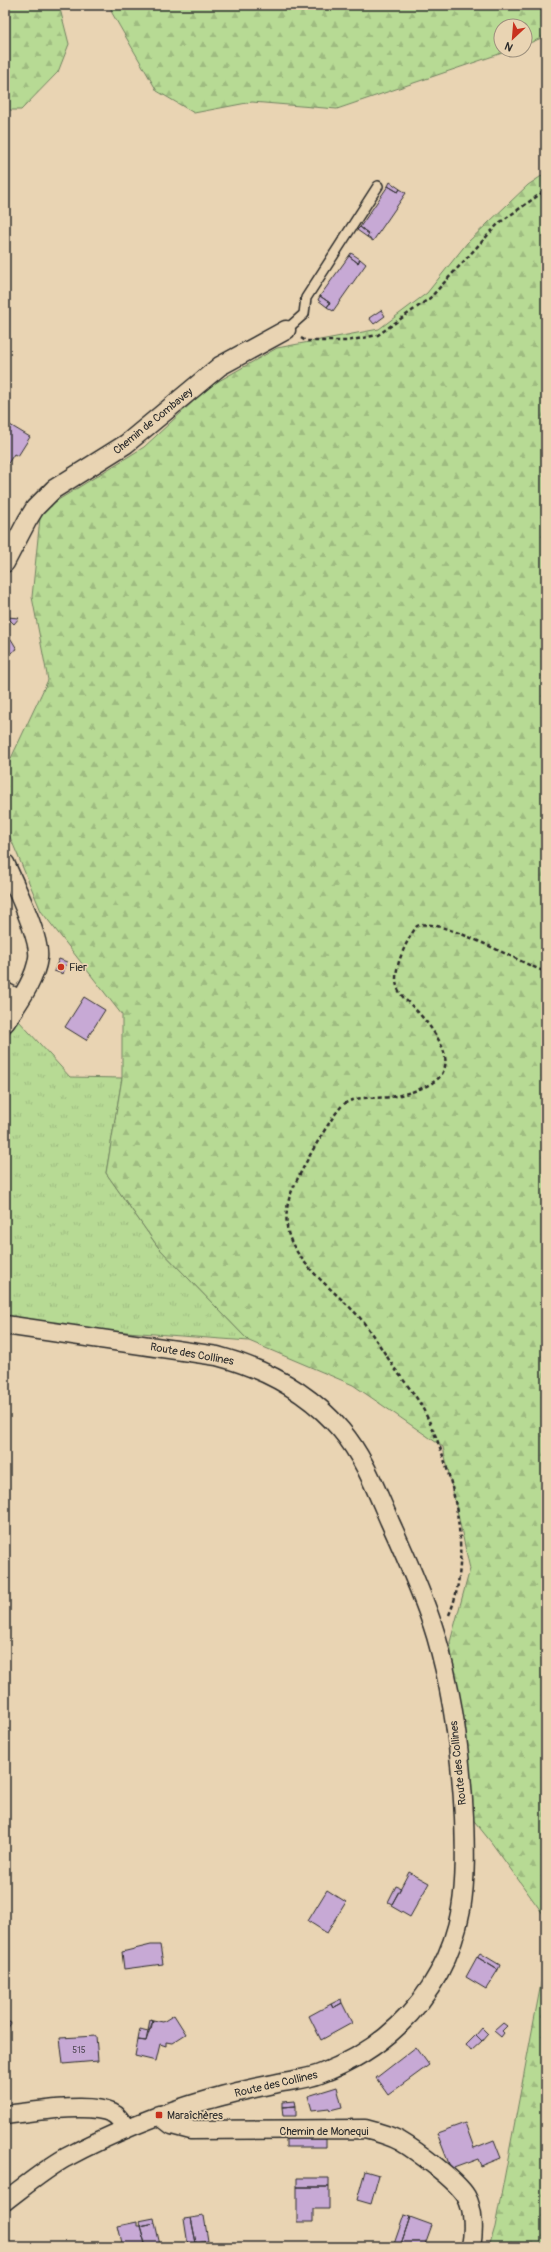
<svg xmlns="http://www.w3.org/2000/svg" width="551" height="2252" viewBox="0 0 551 2252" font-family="Pangolin,sans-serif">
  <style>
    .grass { fill: url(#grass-tufts); stroke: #718260 }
    .forest { fill: url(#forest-firs); stroke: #718260 }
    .building { fill: #c7a9d5; stroke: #2b2b2b }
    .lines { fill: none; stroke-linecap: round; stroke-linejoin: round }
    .service-casing { stroke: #2b2b2b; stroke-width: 12 }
    .minor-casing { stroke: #2b2b2b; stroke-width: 21 }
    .path { stroke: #2b2b2b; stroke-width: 2.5; stroke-dasharray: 4 3; stroke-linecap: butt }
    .service { stroke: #e9d4b3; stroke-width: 9 }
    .minor { stroke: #e9d4b3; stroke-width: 18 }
    .poi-dot { fill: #c8321e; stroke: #e9d4b3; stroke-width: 1.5 }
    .labels { text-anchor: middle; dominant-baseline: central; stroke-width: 3.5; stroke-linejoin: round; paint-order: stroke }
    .number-label { font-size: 9px; fill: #524a56 }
    .street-label { font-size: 11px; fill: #2b2b2b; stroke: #e9d4b3 }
    .poi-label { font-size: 11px; fill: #2b2b2b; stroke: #e9d4b3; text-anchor: start }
  </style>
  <defs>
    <pattern id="grass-tufts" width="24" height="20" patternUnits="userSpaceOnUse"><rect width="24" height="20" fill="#b7da94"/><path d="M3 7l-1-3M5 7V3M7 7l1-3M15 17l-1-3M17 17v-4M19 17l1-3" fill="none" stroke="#9ebb80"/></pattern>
    <pattern id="forest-firs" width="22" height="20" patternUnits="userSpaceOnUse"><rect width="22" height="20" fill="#b7da94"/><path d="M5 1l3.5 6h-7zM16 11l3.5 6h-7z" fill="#9ebb80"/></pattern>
  </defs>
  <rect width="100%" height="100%" fill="#e9d4b3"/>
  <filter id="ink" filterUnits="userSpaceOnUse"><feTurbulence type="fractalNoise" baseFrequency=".025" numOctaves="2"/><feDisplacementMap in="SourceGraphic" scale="8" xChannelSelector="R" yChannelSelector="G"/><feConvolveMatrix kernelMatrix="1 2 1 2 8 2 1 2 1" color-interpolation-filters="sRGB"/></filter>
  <g filter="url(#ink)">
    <path class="grass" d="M19 1021 70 1077 122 1078 106 1173 158 1247 249 1341 5 1323V1039Z"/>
    <path class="forest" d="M5 5H59L69 44 58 72 21 110H5Z
      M110 5H546V36L525 45V26H501V50H511L337 109 252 102 194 113 157 91 112 13Z
      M546 173V1918L491 1842 471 1817 450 1642 470 1569 443 1447 353 1385 249 1341 158 1247 106 1173 122 1078V1015L41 911 5 825V771L48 680 32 597 40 518 50 505 144 447 210 386 277 348 379 329 427 293 467 243 528 185Z
      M546 1957V2247H489L495 2227Z"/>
    <path class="building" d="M390 182 400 189 398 192 388 186Z
      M388 186 398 192 400 189 406 193 373 241 367 237 369 234 360 227Z
      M360 227 369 234 367 237 357 230Z
      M351 253 360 259 358 263 349 256Z
      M349 256 358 263 360 259 366 264 333 311 327 307 330 303 320 296Z
      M320 296 330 303 327 307 318 300Z
      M381 310 385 316 374 324 369 318Z
      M5 422 30 437 18 456 14 454 5 468Z
      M7 617 19 618 14 624Z
      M5 629 17 649 9 654 5 647Z
      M59 959 67 962 63 974 54 971Z
      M84 997 105 1010 86 1040 65 1027Z
      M409 1872 429 1883 410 1917 391 1906Z
      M396 1886 401 1888 392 1904 388 1902Z
      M327 1890 346 1902 327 1933 308 1921Z
      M151 1945H160L163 1964 124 1969 122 1952Z
      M480 1953 500 1965 498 1970 477 1957Z
      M477 1957 498 1970 486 1989 466 1977Z
      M341 1999 342 2003 333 2008 331 2004Z
      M342 2003 352 2023 321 2040 309 2016 331 2004 333 2008Z
      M174 2015 186 2034 172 2043 166 2042V2046L160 2044 156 2061 135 2056 138 2040 146 2041 153 2020 163 2022Z
      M150 2019 153 2020 151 2029 148 2031Z
      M5 2020 11 2023 5 2033Z
      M503 2023 507 2026 502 2031 504 2033 501 2037 494 2031Z
      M482 2028 488 2034 482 2041 476 2035Z
      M140 2029 148 2031 146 2041 138 2040Z
      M476 2035 482 2041 471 2051 466 2045Z
      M96 2036 98 2061 63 2064 60 2038Z
      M416 2047 429 2065 388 2095 376 2078Z
      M337 2087 342 2107 330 2110 329 2108 312 2110 308 2096Z
      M295 2101 296 2106 282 2107V2102Z
      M296 2106V2116H283L282 2107Z
      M465 2123 474 2148 494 2140 501 2158 481 2166 478 2159 451 2169 437 2133Z
      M286 2138 326 2139V2147H286Z
      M365 2171 379 2175 371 2204 357 2200Z
      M297 2178H329V2187H297Z
      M297 2187H329V2209H313V2222H297Z
      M404 2215 410 2217 400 2247H393Z
      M204 2216 208 2241 196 2243 191 2218Z
      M410 2217 432 2225 424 2247H400Z
      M154 2218 155 2223 140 2226 139 2221Z
      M191 2218 196 2243 188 2245 184 2219Z
      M137 2222V2226H140L146 2247H123L118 2226Z
      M155 2223 160 2245 146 2247 140 2226Z"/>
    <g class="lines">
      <g class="service-casing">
        <path id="service" d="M286 330 304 314 306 298 378 186"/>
      </g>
      <g class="minor-casing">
        <path id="minor" d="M5 563 27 521 35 508 54 489 126 444 220 366 286 330
          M5 863C14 884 41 938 38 958 35 981 17 1004 5 1023
          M5 992 20 1000
          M5 1325 217 1356C266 1369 308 1391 341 1430 364 1457 376 1490 390 1522 406 1557 425 1599 436 1636 453 1694 461 1757 464 1817 465 1848 466 1879 461 1909 453 1954 431 1995 398 2026 376 2047 349 2063 320 2074 307 2079 293 2080 278 2083 255 2088 230 2093 207 2100 158 2114 110 2134 65 2158 44 2170 25 2186 5 2201
          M5 2115C31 2112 89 2102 112 2113 119 2116 122 2123 126 2129
          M159 2115 172 2125 191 2130 365 2129C377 2132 389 2135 400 2141 417 2151 456 2180 466 2196 474 2210 474 2231 471 2247"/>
      </g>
      <path class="path" d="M301 338 306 341H347L378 335 430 298 499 223 546 190
        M449 1615C475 1555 452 1463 422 1407 415 1394 404 1381 395 1369 384 1352 373 1335 361 1319 339 1294 307 1273 292 1243 285 1230 285 1210 290 1196 295 1180 332 1113 344 1104 358 1095 375 1099 390 1097 405 1095 437 1086 443 1072 453 1053 430 1026 418 1012 410 1003 400 997 397 986 392 970 407 939 417 926 437 915 522 964 546 972"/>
      <use href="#service" class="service"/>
      <use href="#minor" class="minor"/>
    </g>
  </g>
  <g class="poi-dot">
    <circle cx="61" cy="967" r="4"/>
    <rect x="155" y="2111" width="8" height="8" rx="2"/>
  </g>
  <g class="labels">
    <g class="number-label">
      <text x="79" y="2050">515</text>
    </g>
    <g class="street-label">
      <text transform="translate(153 421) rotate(-39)">Chemin de Combavey</text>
      <text transform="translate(192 1354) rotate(10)">Route des Collines</text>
      <text transform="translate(458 1763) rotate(-96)">Route des Collines</text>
      <text transform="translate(276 2084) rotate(-13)">Route des Collines</text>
      <text x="324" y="2131">Chemin de Monequi</text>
    </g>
    <g class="poi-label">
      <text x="69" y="967">Fier</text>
      <text x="167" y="2115">Maraîchères</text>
    </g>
  </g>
  <rect width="551" height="2252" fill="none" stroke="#e9d4b3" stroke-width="20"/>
  <rect x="10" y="10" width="531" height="2232" fill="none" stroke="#2b2b2b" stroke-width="1.5" filter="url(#ink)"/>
  <g transform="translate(513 38) rotate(206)"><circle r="19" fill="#e9d4b3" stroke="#9d907d"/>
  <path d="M0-3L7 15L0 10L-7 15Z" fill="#c8321e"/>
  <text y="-6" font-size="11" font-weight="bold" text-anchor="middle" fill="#2b2b2b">N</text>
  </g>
</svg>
